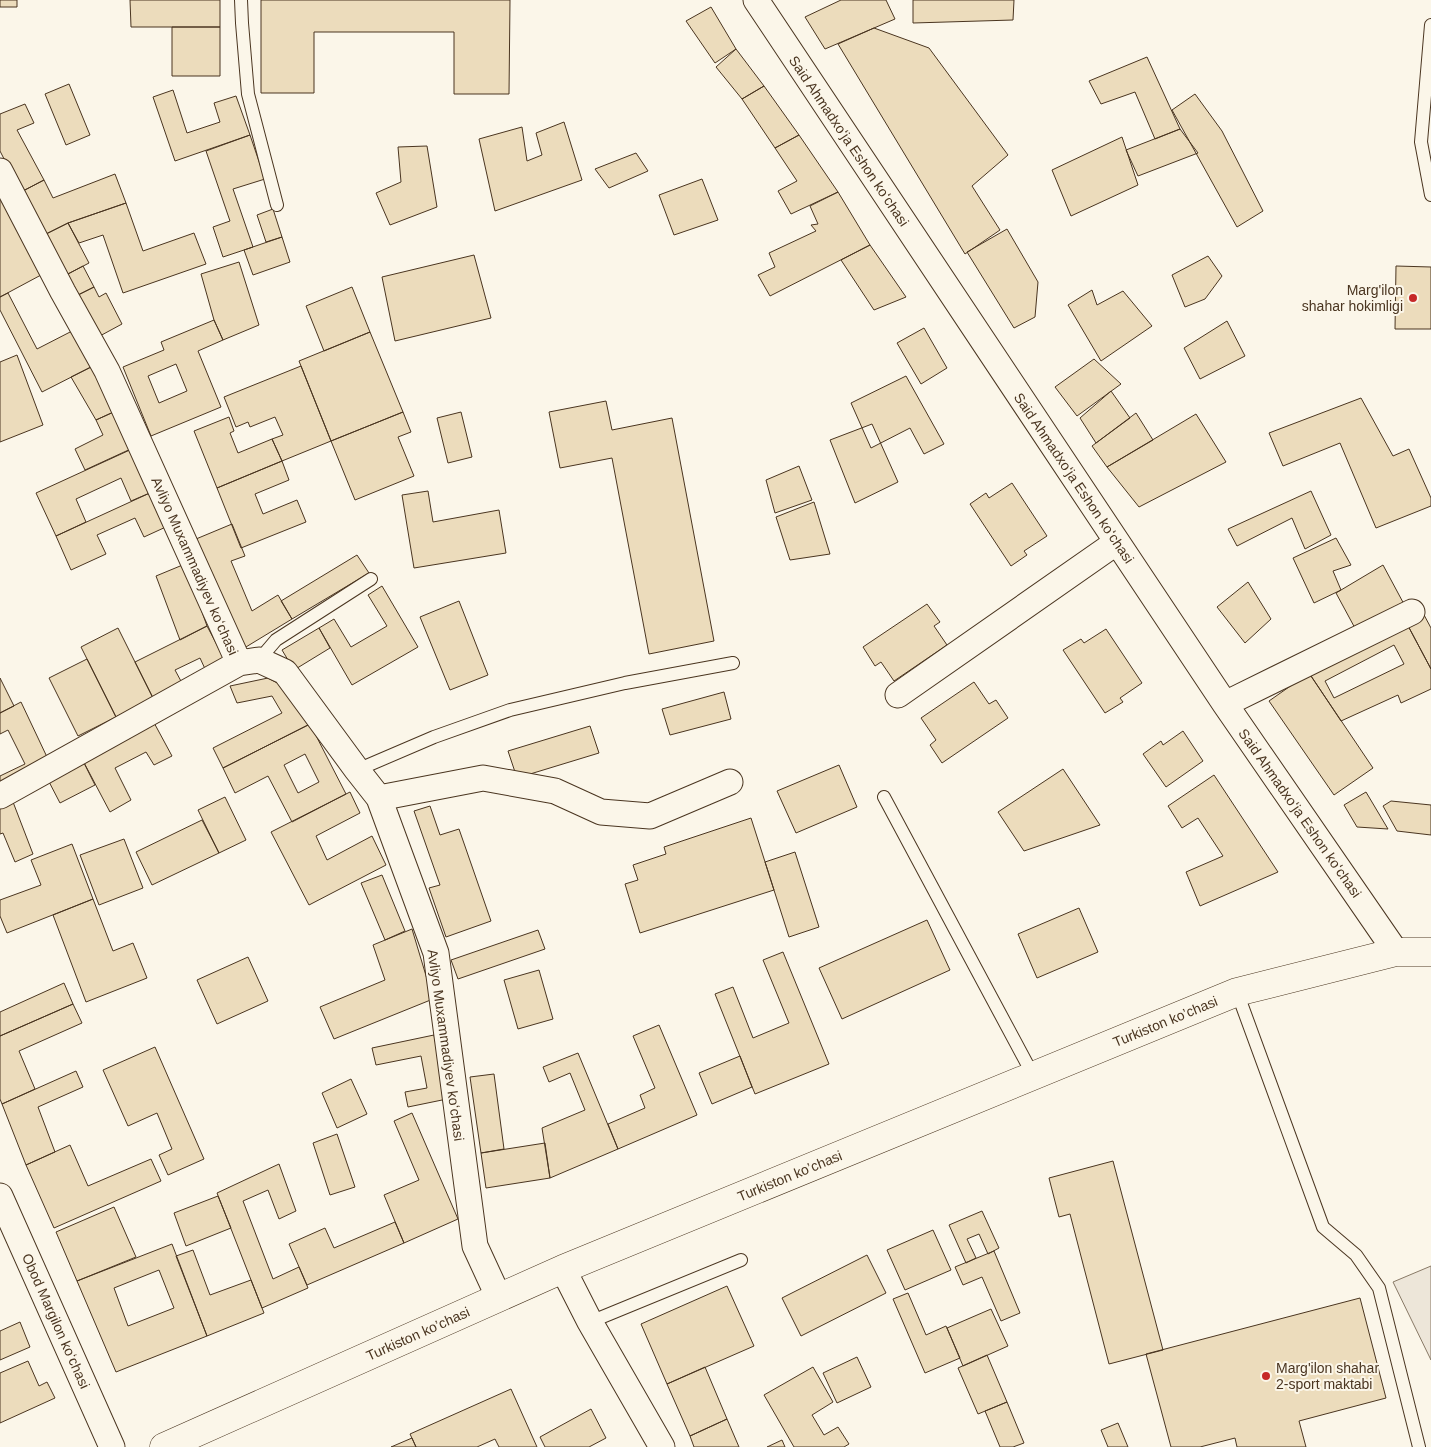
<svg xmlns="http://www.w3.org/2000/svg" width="1431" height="1447" viewBox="0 0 1431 1447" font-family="Arial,sans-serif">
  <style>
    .green { fill: #ede6d9; stroke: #887966 }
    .building { fill: #ecdcbc; stroke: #4a3520; fill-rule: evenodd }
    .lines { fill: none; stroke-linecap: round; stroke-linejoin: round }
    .service-casing { stroke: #4a3520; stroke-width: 14 }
    .minor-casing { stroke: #4a3520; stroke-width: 27 }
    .secondary-casing { stroke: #4a3520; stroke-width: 29 }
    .service { stroke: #fbf6e9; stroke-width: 12 }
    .minor { stroke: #fbf6e9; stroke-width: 25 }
    .secondary { stroke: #fbf6e9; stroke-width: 28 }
    .poi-dot { fill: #c62828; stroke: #fbf6e9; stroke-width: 2 }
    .labels { text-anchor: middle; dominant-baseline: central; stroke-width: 4; stroke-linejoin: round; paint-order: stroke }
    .street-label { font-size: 14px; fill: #4a3520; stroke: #fbf6e9 }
    .poi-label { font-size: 14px; fill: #4a3520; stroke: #fbf6e9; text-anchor: end }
  </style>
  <rect width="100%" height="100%" fill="#fbf6e9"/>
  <path class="green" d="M1431 1266V1360L1393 1282Z"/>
  <path class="building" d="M0 0H17V7H0Z
    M130 0H220V27H131Z
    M261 0H510L509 94H454V32H314V93H261Z
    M841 0H886L895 19 825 49 805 17Z
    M913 0H1014L1013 20 913 23Z
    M711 7 736 49 715 63 686 21Z
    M172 27H220V76H172Z
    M874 28 929 48 1008 155 972 186 1000 230 965 254 838 44Z
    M736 49 764 86 742 99 716 67Z
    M1147 57 1180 129 1155 139 1135 92 1101 104 1089 81Z
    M69 84 90 135 66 145 45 94Z
    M764 86 799 135 775 148 742 99Z
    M173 90 187 133 220 122 214 103 236 96 250 135 175 161 153 97Z
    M1195 94 1222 131 1263 211 1237 227 1172 110Z
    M25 104 34 123 17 130 44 180 21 192 0 151V114Z
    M564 122 582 180 495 211 479 139 522 127 527 161 542 155 536 133Z
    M1180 129 1198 153 1138 176 1126 150Z
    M250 135 265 179 233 189 253 247 223 257 213 227 230 221 206 151Z
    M799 135 838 192 791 214 778 191 797 181 775 148Z
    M1122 137 1138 185 1071 216 1052 170Z
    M427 146 437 207 390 225 376 193 401 182 398 147Z
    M636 153 648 171 609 188 595 169Z
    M115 174 126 203 68 223 44 235 21 192 44 180 53 198Z
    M702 179 718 220 674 235 659 195Z
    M838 192 870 245 770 296 758 275 775 267 769 253 816 231 811 225 818 224 810 206Z
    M1 199 41 275 0 297V200Z
    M126 203 143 251 194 233 206 264 123 293 103 235 79 243 68 223Z
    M273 209 282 237 266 242 257 215Z
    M68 223 89 263 66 275 44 235Z
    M1007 229 1038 282 1035 317 1014 328 967 252Z
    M282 237 290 262 253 275 244 250Z
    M870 245 906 297 874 310 841 260Z
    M474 255 491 318 395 341 382 277Z
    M1208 256 1222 276 1205 299 1185 307 1172 275Z
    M239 262 259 325 223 340 214 320 201 274Z
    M83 266 94 287 76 296 66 275Z
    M1396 266 1431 267V329H1395Z
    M94 287 99 297 106 293 122 324 98 337 76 296Z
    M352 287 370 332 324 351 306 306Z
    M1092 290 1097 305 1123 291 1152 326 1101 361 1068 305Z
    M8 293 37 349 74 330 93 366 42 392 0 310V297Z
    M214 320 223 340 198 351 221 407 151 436 123 367 164 350 161 342ZM176 364 187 391 159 403 148 376Z
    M1227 321 1245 356 1200 379 1184 348Z
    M924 328 947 368 921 384 897 343Z
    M370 332 403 412 331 441 299 361Z
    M17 355 43 425 0 442V362Z
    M1094 359 1121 384 1077 416 1055 387Z
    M93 366 118 410 96 420 71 377Z
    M301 366 331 441 282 461 272 439 283 435 275 417 250 427 248 422 236 427 224 397Z
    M906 376 944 444 924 454 910 428 871 448 851 403Z
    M1111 391 1130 418 1096 443 1080 418Z
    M1361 398 1393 456 1409 449 1431 498V506L1376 528 1340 443 1283 466 1269 433Z
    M606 401 612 430 672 418 714 641 649 654 612 458 560 468 549 412Z
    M118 410 135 447 85 470 75 449 103 435 96 420Z
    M403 412 411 432 398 437 414 476 355 500 331 441Z
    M461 412 472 457 448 463 437 418Z
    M1136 413 1153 440 1107 467 1092 446Z
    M1196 414 1226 462 1139 507 1107 467Z
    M229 417 234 431 230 433 238 453 272 439 282 461 217 488 194 431Z
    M872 424 898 482 855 503 830 440Z
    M132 449 152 492 131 501 121 478 76 499 86 522 56 536 36 493Z
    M282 461 289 480 255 494 263 514 297 500 306 522 241 548 217 488Z
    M799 466 812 500 775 513 766 480Z
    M1012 483 1047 536 1024 551 1027 555 1011 566 970 504 986 493 989 498Z
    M428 491 433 522 499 510 506 553 414 568 402 495Z
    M1311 491 1331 535 1305 549 1292 518 1237 546 1228 529Z
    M152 492 168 526 144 537 135 518 97 535 106 554 71 570 56 536Z
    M814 502 830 554 790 560 776 517Z
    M232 524 245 556 231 561 252 611 278 595 292 619 241 650 196 539Z
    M1336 538 1351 565 1333 571 1341 590 1314 603 1293 558Z
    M357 555 369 573 292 619 281 601Z
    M185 564 207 626 180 640 156 576Z
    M1383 565 1405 606 1356 630 1336 593Z
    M1248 582 1271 619 1245 643 1217 607Z
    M382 586 418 647 352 685 319 628 334 619 351 647 387 626 368 595Z
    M459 601 488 675 450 690 420 617Z
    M927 604 940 622 934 626 947 645 894 681 881 662 875 666 863 647Z
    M1423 613 1431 628V669L1406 622Z
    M1406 622 1431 669V689L1401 703 1398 695 1341 721 1309 673ZM1394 645 1404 664 1334 698 1325 681Z
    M207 626 226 662 206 671 200 658 175 670 182 683 153 698 135 662Z
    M118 628 153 698 116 717 81 647Z
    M319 628 330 648 294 670 282 650Z
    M1106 629 1142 683 1120 698 1123 702 1105 713 1063 650 1081 639 1084 643Z
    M87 659 116 717 78 736 49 678Z
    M1309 673 1373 768 1334 795 1269 701Z
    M0 678 14 706 0 713Z
    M268 678 292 691 310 724 223 768 213 748 282 713 272 696 237 703 230 686Z
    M974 682 989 704 996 700 1008 718 942 763 930 745 936 740 921 718Z
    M724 692 731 719 670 735 662 709Z
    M21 702 47 757 0 786V776L25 764 8 730 0 734V713Z
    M152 719 172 756 154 765 146 752 115 768 131 800 110 812 81 757Z
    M310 724 346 794 292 822 268 776 235 793 223 768ZM305 754 319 782 298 793 284 765Z
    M590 726 599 753 517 778 508 751Z
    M1183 731 1203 761 1166 787 1143 754 1161 741 1163 745Z
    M81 757 95 785 60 803 46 776Z
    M839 765 857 807 796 833 777 791Z
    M1063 769 1100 825 1024 851 998 812Z
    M1214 775 1278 872 1200 906 1186 872 1223 856 1198 818 1182 828 1168 806Z
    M350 792 360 813 316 836 327 860 372 836 386 865 309 905 271 832Z
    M1366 792 1388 829 1357 827 1344 805Z
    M225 797 246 840 219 853 198 810Z
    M1391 801 1431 805V835L1397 831 1383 806Z
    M13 802 33 854 15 862 3 833 0 834V808Z
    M430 806 440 835 459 829 491 921 446 937 429 888 440 885 414 811Z
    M751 818 774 890 640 933 625 884 638 880 633 865 666 854 664 847Z
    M202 820 219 853 152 885 136 852Z
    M124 839 143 888 99 905 80 855Z
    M72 844 93 899 7 933 0 916V900L41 885 31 860Z
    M795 852 819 927 789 937 765 862Z
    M382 875 405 931 385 940 361 883Z
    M93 899 113 951 133 943 147 978 86 1002 53 915Z
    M1079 908 1098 952 1037 978 1018 934Z
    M927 920 950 970 842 1019 819 968Z
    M412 929 433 999 334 1039 320 1007 385 980 373 945Z
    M538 930 545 949 458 979 451 960Z
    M783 952 829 1064 755 1094 715 994 733 987 753 1038 789 1023 763 960Z
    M248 957 268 1001 217 1024 197 980Z
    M539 970 553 1019 518 1029 504 980Z
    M64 983 73 1004 0 1036V1012Z
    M73 1004 82 1023 19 1051 35 1089 2 1104 0 1099V1036Z
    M659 1025 697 1115 618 1149 608 1124 645 1108 640 1095 655 1088 633 1036Z
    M434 1035 447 1099 408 1107 405 1092 427 1088 421 1056 376 1065 372 1048Z
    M155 1047 204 1159 168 1175 159 1155 172 1149 157 1113 128 1126 103 1070Z
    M578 1053 618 1149 550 1178 542 1128 585 1110 570 1073 549 1082 543 1067Z
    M740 1056 752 1087 712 1104 699 1073Z
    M76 1071 83 1087 38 1107 55 1152 26 1165 2 1104Z
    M494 1074 504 1149 481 1153 470 1077Z
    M351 1079 367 1114 337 1128 322 1093Z
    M412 1113 458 1219 404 1243 384 1195 419 1180 394 1121Z
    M337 1134 355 1187 330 1195 313 1143Z
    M545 1143 550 1178 486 1188 481 1153Z
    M70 1145 88 1186 151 1159 161 1181 54 1228 26 1165Z
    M1113 1161 1163 1350 1109 1364 1070 1214 1059 1217 1049 1178Z
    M279 1164 296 1211 279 1219 268 1190 243 1201 273 1279 299 1267 308 1288 262 1308 217 1193Z
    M218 1196 231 1228 186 1246 174 1213Z
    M114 1207 136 1257 77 1281 56 1232Z
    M982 1211 999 1248 988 1254 979 1234 967 1239 976 1258 966 1263 949 1225Z
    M395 1222 404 1243 307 1285 289 1244 325 1228 334 1248Z
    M933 1230 951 1270 905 1290 887 1250Z
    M172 1244 207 1336 116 1372 77 1281ZM159 1270 174 1308 128 1326 114 1288Z
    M193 1250 210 1295 251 1280 264 1313 207 1336 176 1256Z
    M994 1251 1020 1313 1001 1321 982 1277 963 1285 955 1267Z
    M867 1255 886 1293 801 1336 782 1298Z
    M727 1286 754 1346 667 1384 641 1324Z
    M908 1293 926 1335 946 1326 960 1358 925 1373 893 1299Z
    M1360 1298 1386 1398 1299 1421 1306 1447H1237L1235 1438 1200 1447H1171L1146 1354Z
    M991 1309 1008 1346 963 1366 947 1328Z
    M20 1322 30 1347 0 1360V1331Z
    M987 1355 1007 1402 978 1414 958 1368Z
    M857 1357 871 1387 837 1403 823 1373Z
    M28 1361 39 1386 47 1382 55 1398 0 1423V1373Z
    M705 1367 727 1419 690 1436 667 1384Z
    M813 1367 833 1402 812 1415 824 1435 838 1427 849 1444 844 1447H794L764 1395Z
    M511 1389 537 1447H499L495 1439 477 1447H416L410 1434Z
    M1007 1402 1024 1443 1013 1447H1000L985 1411Z
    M591 1409 606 1438 589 1447H545L540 1437Z
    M727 1419 739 1447H694L690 1436Z
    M1118 1423 1128 1447H1108L1101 1430Z
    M412 1438 416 1447H391Z
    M782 1440 785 1447H767Z"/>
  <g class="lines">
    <g class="service-casing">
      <path id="service" d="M241 0 242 23 248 94 277 205
        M1431 25 1421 142 1431 195
        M259 660 276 640 371 579
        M357 770 434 737 510 710 625 683 733 663
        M884 797 1033 1075
        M1237 992 1323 1227 1356 1255 1379 1288 1419 1447
        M590 1322 741 1260"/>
    </g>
    <g class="minor-casing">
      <path id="minor" d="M756 0 1225 704 1396 952
        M0 171 63 292 107 371 239 663 259 660 285 672 357 770 379 798 436 953 475 1246 499 1298
        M898 695 1117 542
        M1225 704 1412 612
        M0 796 239 663
        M379 798 483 778 555 791 601 812 650 816 730 782
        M0 1196 112 1447
        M563 1269 590 1322 662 1447"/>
    </g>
    <g class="secondary-casing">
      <g id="secondary">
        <path id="s1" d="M164 1447 563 1269 1237 992 1396 952H1431"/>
      </g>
    </g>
    <use href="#service" class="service"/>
    <use href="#minor" class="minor"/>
    <use href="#secondary" class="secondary"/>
  </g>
  <g class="poi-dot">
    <circle cx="1413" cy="298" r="5"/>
    <circle cx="1266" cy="1376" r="5"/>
  </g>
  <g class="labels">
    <g class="street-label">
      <text transform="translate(849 141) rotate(56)">Said Ahmadxoʻja Eshon koʻchasi</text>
      <text transform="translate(1074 478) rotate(56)">Said Ahmadxoʻja Eshon koʻchasi</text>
      <text transform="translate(195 566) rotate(66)">Avliyo Muxammadiyev koʻchasi</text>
      <text transform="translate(1300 813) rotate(55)">Said Ahmadxoʻja Eshon koʻchasi</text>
      <text stroke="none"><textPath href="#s1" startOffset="1088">Turkiston ko’chasi</textPath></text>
      <text transform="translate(446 1045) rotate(82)">Avliyo Muxammadiyev koʻchasi</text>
      <text stroke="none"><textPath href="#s1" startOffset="682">Turkiston ko’chasi</textPath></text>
      <text transform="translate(56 1321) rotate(66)">Obod Margilon koʻchasi</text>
      <text stroke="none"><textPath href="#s1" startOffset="278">Turkiston ko’chasi</textPath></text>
    </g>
    <g class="poi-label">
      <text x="1403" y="290">Marg'ilon<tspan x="1403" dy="16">shahar hokimligi</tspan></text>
      <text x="1276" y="1368" text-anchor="start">Marg'ilon shahar<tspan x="1276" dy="16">2-sport maktabi</tspan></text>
    </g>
  </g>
</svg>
